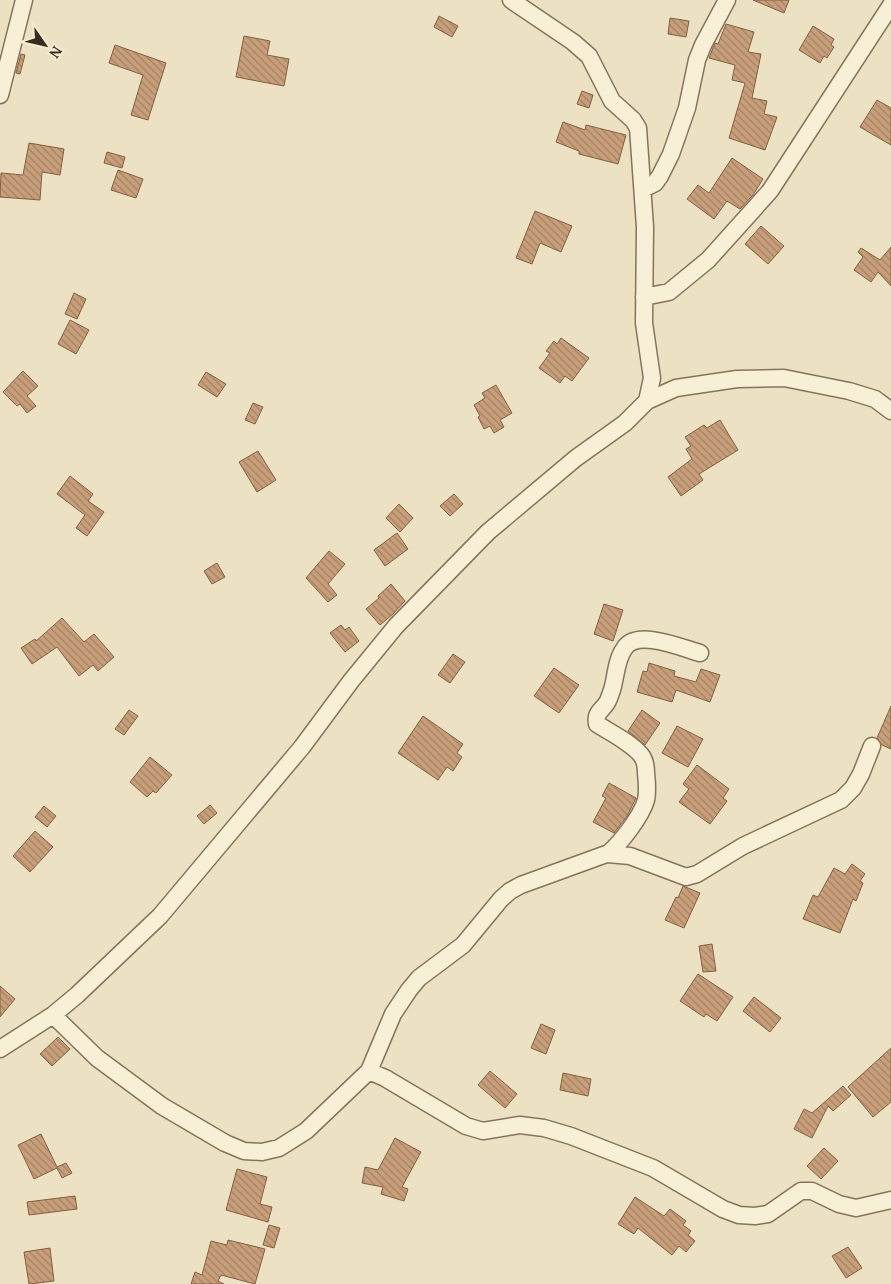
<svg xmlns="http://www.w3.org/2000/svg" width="891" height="1284" viewBox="0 0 891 1284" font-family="'PT Serif',serif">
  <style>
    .building { fill: url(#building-back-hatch); stroke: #835f42 }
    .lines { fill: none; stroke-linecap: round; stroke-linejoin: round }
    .minor-casing { stroke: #85745b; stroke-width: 19 }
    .minor { stroke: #f7efd6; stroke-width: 16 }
  </style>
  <defs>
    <pattern id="building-back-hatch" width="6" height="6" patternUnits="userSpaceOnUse" patternTransform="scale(1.25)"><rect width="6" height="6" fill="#c89f7a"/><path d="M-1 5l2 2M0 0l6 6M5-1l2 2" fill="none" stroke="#a38263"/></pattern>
  </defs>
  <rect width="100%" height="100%" fill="#ece2c3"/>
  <path class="building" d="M753 0H789L784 13Z
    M439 16 458 26 452 37 434 27Z
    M670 18 689 21 686 37 668 34Z
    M726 24 754 32 748 52 761 54 752 98 767 101 764 114 777 117 765 150 729 138 745 83 732 80 735 65 709 58 715 43 718 44Z
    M813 26 834 39 831 45 834 47 827 58 824 56 820 63 799 50Z
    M244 36 270 41 267 55 289 59 284 86 236 77Z
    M115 45 166 63 148 120 131 115 143 75 109 63Z
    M21 54 25 55 20 74 16 73Z
    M582 91 593 95 589 108 577 104Z
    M877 100 891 108V145L860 127Z
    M563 122 585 130 586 125 626 135 618 164 579 154V151L556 142Z
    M29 143 64 149 60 175 42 172 40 200 0 197 1 173 23 175Z
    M107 152 125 157 122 168 104 163Z
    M732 158 763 179 753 195 740 209 727 201 714 219 687 199 698 185 709 193Z
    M118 170 143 179 136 198 111 190Z
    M535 211 572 226 561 252 540 243 532 264 516 258Z
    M761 226 784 246 768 264 745 244Z
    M891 247V286L878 272 871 282 854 270 863 257 858 252 861 248 880 260Z
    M74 293 86 299 77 319 65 314Z
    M70 320 89 330 76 354 58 344Z
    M561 338 589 358 572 381 565 376 560 383 539 368 550 353 546 351 554 341 557 344Z
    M23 371 38 386 27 396 36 406 27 413 20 404 17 406 3 392Z
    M206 372 226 384 217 397 198 385Z
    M496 385 512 413 500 420 504 427 494 433 490 426 484 429 478 417 480 416 474 405 485 398 482 393Z
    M253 403 263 407 255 424 245 420Z
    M720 420 738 450 699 474 703 480 681 496 668 477 692 459 686 449 691 446 685 437 704 425 707 428Z
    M258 451 276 480 257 492 239 462Z
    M70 476 93 494 88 501 104 512 87 536 76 528 85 515 57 494Z
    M454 494 463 504 450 516 440 506Z
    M399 504 413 518 400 532 386 518Z
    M397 533 408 549 385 566 374 550Z
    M329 551 345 564 328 584 337 595 328 602 306 578Z
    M217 563 225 577 212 584 204 571Z
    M391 584 405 601 393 614 380 625 366 609 379 598 378 596Z
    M604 604 623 610 613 641 594 634Z
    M62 618 84 642 94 634 114 657 98 671 93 665 79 676 57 647 32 664 21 648 35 639 36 641Z
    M341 625 345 630 349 627 359 641 345 652 330 633Z
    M453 654 465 662 450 683 438 675Z
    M649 663 675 671 674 676 696 682 701 669 720 675 710 702 676 690 672 702 637 692 643 671 647 672Z
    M554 668 579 685 559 713 534 696Z
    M891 706V749L882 745 877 738Z
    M129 710 138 716 124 735 115 729Z
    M642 710 660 723 645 745 628 731Z
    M423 716 463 744 457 753 462 757 453 771 447 767 438 780 398 753Z
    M677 726 703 739 688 767 662 753Z
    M150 757 172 775 156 793 153 791 147 797 130 782Z
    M697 765 729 789 723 798 727 801 710 824 679 802 689 789 683 784Z
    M609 783 636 798 627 816 614 833 593 822 606 798 602 796Z
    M210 805 217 813 204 824 197 816Z
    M44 806 56 816 47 827 35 817Z
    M35 831 53 847 30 872 13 856Z
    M852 864 865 874 860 881 863 883 856 901 853 899 840 933 803 919 813 895 818 897 834 868 845 874Z
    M683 886 700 893 684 928 665 920 676 897 678 898Z
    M712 944 716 971 703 972 699 946Z
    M698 974 733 997 717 1021 706 1014 704 1017 680 1001Z
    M0 986 15 999 0 1017Z
    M754 997 781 1018 770 1032 743 1011Z
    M541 1024 555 1030 546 1054 531 1048Z
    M58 1037 70 1049 52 1066 40 1054Z
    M891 1048V1102L873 1117 848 1087Z
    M490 1071 517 1094 505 1108 478 1085Z
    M563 1073 591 1079 588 1096 560 1090Z
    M843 1086 851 1095 833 1111 828 1106 812 1138 794 1129 804 1109 812 1113Z
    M41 1134 57 1167 66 1163 72 1173 62 1178 57 1168 34 1179 18 1145Z
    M395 1138 421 1152 402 1187 408 1189 404 1201 381 1194 383 1187 362 1183 365 1167 378 1170Z
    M824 1148 838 1161 821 1179 807 1166Z
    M237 1169 267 1177 260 1204 272 1207 268 1222 226 1210Z
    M75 1196 77 1209 29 1215 27 1202Z
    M635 1197 664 1216 670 1209 686 1221 683 1225 691 1231 688 1235 695 1241 686 1252 679 1246 672 1255 638 1228 634 1234 618 1224Z
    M269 1225 280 1228 274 1248 263 1245Z
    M228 1240 265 1249 255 1284 221 1275 218 1281 224 1284H191L195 1272 202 1275 211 1241 227 1245Z
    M848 1247 862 1268 846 1278 832 1256Z
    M50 1248 54 1281 29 1284 24 1252Z"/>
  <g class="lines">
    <g class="minor-casing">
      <path id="minor" d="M511 0 573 42 589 56 612 101 633 120 638 128 645 227 644 323 652 378 647 401
        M0 95 24 0
        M643 189 655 183 660 176 671 154 687 108 697 60 703 45 727 0
        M644 297 669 292 708 260 770 191 891 5
        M608 854 630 856 686 877 697 874 743 846 841 800 853 788 861 774 872 746
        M53 1015 97 1058 162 1106 225 1143 244 1151 262 1152 279 1148 306 1131 369 1071 393 1014 409 990 419 978 463 945 501 899 510 891 521 885 609 853C621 842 641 817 646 800 648 791 647 782 646 773 646 767 645 760 641 755 630 742 611 733 597 724 595 713 600 712 606 704 609 700 610 695 612 690 616 677 616 660 624 649 636 628 682 648 700 653
        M0 1049 53 1015 77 995 160 916 302 747 351 681 396 626 488 532 576 458 625 423 647 401 676 388 737 379 784 378 849 391 875 399 891 411
        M369 1071 385 1078 466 1126 483 1131 520 1125 544 1128 571 1136 653 1168 723 1209 739 1215 755 1216 768 1214 801 1191H812L839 1204 856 1208 891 1200"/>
    </g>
    <use href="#minor" class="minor"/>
  </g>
  <g transform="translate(45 45) rotate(124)" stroke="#f4ecd2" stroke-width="4" paint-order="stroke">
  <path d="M0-4L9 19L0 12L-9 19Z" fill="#362b1e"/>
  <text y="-8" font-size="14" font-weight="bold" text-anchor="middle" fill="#362b1e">N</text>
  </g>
</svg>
